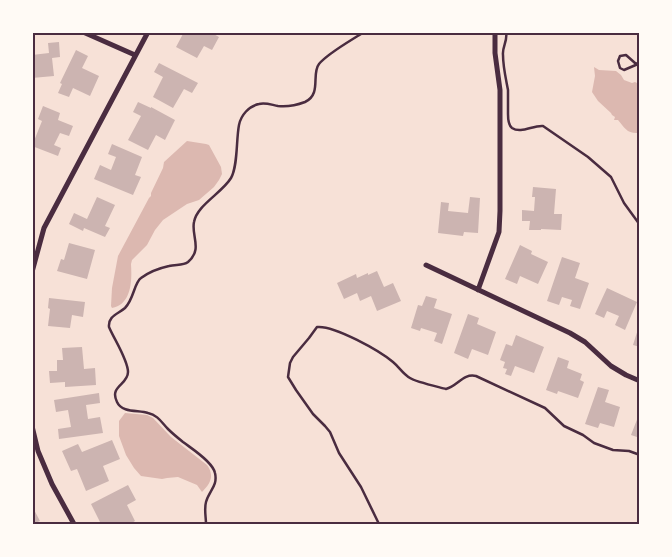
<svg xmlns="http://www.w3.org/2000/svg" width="672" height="557" viewBox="0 0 672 557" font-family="Figtree,sans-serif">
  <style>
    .water { fill: #dcb8b0 }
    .building { fill: #ccb4b1 }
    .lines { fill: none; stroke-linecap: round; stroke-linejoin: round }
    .service { stroke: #4a2c40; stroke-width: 2.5 }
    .minor { stroke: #4a2c40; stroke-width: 5 }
    .neatline { fill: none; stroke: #4a2c40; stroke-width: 2 }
  </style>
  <rect width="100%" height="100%" fill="#f7e1d7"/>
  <path class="water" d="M594 67 599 70 616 71 621 75 624 80 632 83 635 82 639 84V133C627 134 625 128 618 120H614L615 117 612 115 611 113 598 101 592 92 595 76Z
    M187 141 206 144 209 145 221 167 222 174 219 180 214 187 199 200 187 204 163 220 155 230 147 245 132 260 131 264C132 280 132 304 112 308L111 306 112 288 118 256 149 198 151 196V193L163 168 164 162Z
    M125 413 147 415 153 418 171 437 207 465C215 476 210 484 202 492L197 485 178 477 167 478 162 479 141 476 134 468 126 455 119 436V421Z"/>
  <path class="building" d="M184 32H210L219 37 212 50 204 46 197 58 176 47Z
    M59 42 60 57 52 58 54 76 32 78V55L49 53 48 43Z
    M76 50 88 56 82 68 99 76 90 96 73 88 69 97 58 93 62 84 60 83Z
    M159 63 198 83 192 93 184 89 173 108 153 97 163 77 154 72Z
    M138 102 151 108V107L175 120 165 140 156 135 148 150 128 140 141 116 133 112Z
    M43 106 60 113 58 120 73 126 69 136 60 133 54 145 61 148 58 156 32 146 42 121 38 119Z
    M112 144 142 157 135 175 141 177 133 195 94 179 100 165 111 170 116 157 108 154Z
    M533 187 556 189 554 214H562L561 230 541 229V230H529L530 221H522V210L534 211 535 197H532Z
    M97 197 115 205 105 226 110 228 105 237 84 228 83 231 69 224 74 213 87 219Z
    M470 197 480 198 478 233 464 232 463 236 438 233 441 202 449 203 448 211 468 213Z
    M69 243 95 250 87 279 57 271 61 259 64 260Z
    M520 245 532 251 531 254 548 262 538 284 520 276 517 284 505 279Z
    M562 257 580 263 575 278 589 283 580 309 570 306 572 300 562 297 559 305 547 301Z
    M377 271 384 287 393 283 401 301 377 311 371 296 360 301 357 293 344 299 337 283 356 274 357 278 368 273V275Z
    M607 288 637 302 625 330 615 325 619 316 607 311 604 318 595 314Z
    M426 296 437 299 434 308 452 314 442 344 434 341 437 333 421 328 420 331 411 328 418 305 422 306Z
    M49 298 85 302 83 317 72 315 70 328 48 326 50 309 48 308Z
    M468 314 479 318 477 324 496 332 488 355 472 349 468 359 454 353Z
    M639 326H640V347L633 345Z
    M516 335 544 347 534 373 515 366 511 376 505 374 507 369 503 368 505 362 500 360 506 344 512 346Z
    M82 347 84 369 95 368 96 385 65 387V382L50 383 49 371H57V360H63L62 348Z
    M558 357 569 361 567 368 582 374 580 380 584 382 578 398 558 391 557 394 546 390Z
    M598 387 609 390 605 402 620 407 614 427 600 423 598 428 585 424Z
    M99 393 100 403 86 405 88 419 100 417 103 433 59 439 58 429 71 427 68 410 56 412 54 400Z
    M638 417H640V438L631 435Z
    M112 440 120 459 103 466 109 481 86 491 77 469 71 471 62 451 78 444 82 452Z
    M128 485 136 500 127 505 135 521 130 524H101L91 504Z
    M32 506 40 521 33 524H32Z"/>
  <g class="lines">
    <path class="service" d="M506 32C508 41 502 47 503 55 503 67 506 79 508 90 508 98 508 106 508 114 508 119 508 125 512 128 521 134 533 125 543 126L588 157 611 177 624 203 640 225
      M638 64 624 70 620 68 618 61 620 56 626 55 635 63 640 65
      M206 524C206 517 204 509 206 502 209 491 218 486 215 473 214 468 210 464 207 461 199 453 191 448 183 442 178 438 173 434 168 429 162 423 158 415 148 413 138 410 122 413 117 402 109 386 128 385 128 372 128 360 114 339 109 327 108 316 118 314 125 308 134 299 134 283 141 278 149 272 160 268 169 266 175 264 183 266 188 262 203 249 191 236 194 222 197 205 222 193 231 178 238 166 236 140 239 125 241 115 249 106 259 104 265 102 272 105 278 106 287 107 297 105 305 102 322 94 311 74 319 64 328 53 352 40 364 32
      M379 524 361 487 339 453 330 432 325 426 313 414 296 390 288 377 290 363 293 357 309 338 317 327C334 325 380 351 393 362 399 367 403 374 410 378 416 382 439 387 446 389 458 386 463 373 476 376L545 408 564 426 583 435 594 443 613 450 629 451 640 455"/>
    <path class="minor" d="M83 32 135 55
      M426 265 570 333 585 342 611 366 626 375 640 381
      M32 272 44 228 148 32
      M478 290 499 232 500 211V90L495 53V32
      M32 426 38 451 52 484 74 524"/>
  </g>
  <rect width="672" height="557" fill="none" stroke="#fffaf5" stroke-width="68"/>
  <rect x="34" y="34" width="604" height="489" class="neatline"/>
</svg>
